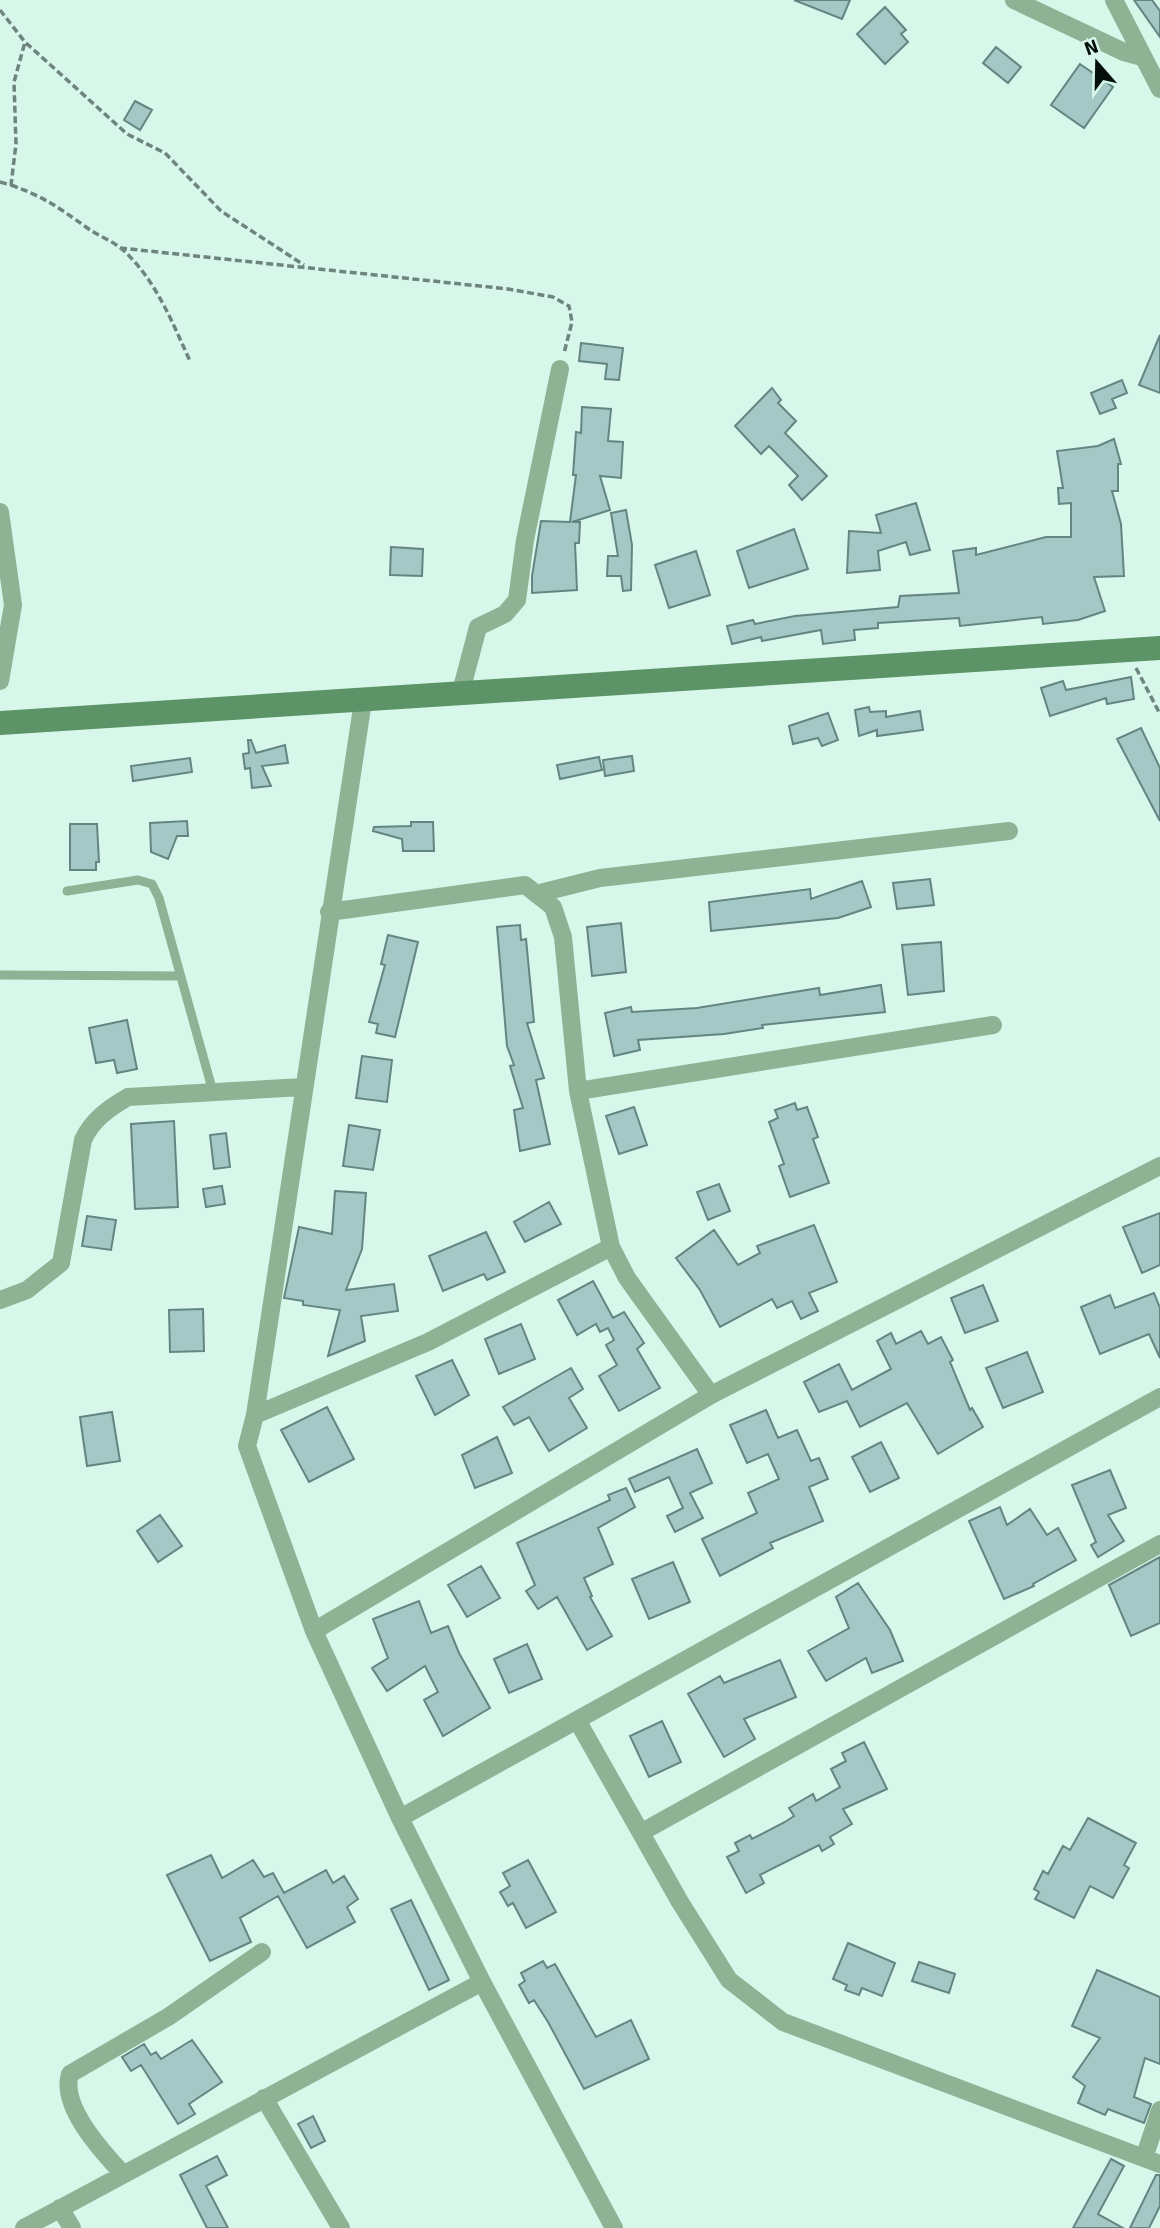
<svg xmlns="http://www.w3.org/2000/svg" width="1160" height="2228" viewBox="0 0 1160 2228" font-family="Signika,sans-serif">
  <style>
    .building { fill: #a4c8c5; stroke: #638683; stroke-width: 2 }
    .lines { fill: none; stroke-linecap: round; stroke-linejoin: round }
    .path { stroke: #6e847c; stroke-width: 3.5; stroke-dasharray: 7 3.5; stroke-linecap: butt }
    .service { stroke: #8eb293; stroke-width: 9 }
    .minor { stroke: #8eb293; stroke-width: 18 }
    .secondary { stroke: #5d9467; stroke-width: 24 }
  </style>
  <rect width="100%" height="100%" fill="#d6f7ea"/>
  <path class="building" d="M794 0H850L842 19Z
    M1134 0H1152L1160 11V37Z
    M885 7 906 30 901 34 908 42 885 64 857 34Z
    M996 47 1021 67 1008 83 983 63Z
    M1080 64 1113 87 1084 128 1051 105Z
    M135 101 152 110 140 130 124 120Z
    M1160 335V393L1139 385Z
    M581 343 623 348 619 380 605 379 607 364 579 361Z
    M1122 380 1127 393 1112 399 1116 408 1100 414 1091 393Z
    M772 388 781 400 778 403 796 421 785 433 827 476 802 500 789 485 798 476 769 446 761 454 735 426Z
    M582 407 611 409 608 441 623 442 621 478 600 476 610 510 572 522H580L579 543H575L577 590 532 593V576L541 521 570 522 576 475H573L576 432 581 433Z
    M1114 439 1121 464H1118V491H1112L1121 524 1124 576 1094 577 1105 611 1078 620 1043 624 1042 617 960 626 959 618 878 623V628L854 630 855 640 823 644 821 630 762 641 761 637 732 644 727 626 753 620 755 624 795 616 898 607 900 596 959 593 953 551 976 548V555L1046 537H1071V503L1059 504 1058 488H1063L1057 451 1098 446Z
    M916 503 930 550 910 555 906 542 878 551 880 570 847 573 849 531 881 533 876 515Z
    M626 510 632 545 631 590 623 591 621 576H607L608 556H618L611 513Z
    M794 529 808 569 749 588 737 551Z
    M391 547 423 549 422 576 390 575Z
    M696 551 710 595 669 608 655 565Z
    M1131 677 1134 699 1107 704 1106 698 1050 716 1041 688 1063 681 1066 690Z
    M869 707 870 712 886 711V717L920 711 923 730 877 736V730L859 736 855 710Z
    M828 713 838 740 822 746 818 738 793 744 789 726Z
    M1141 728 1160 768V821L1117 739Z
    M248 740H251L256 753 285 745 288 763 262 766 271 786 252 788 250 768 245 769 243 754 249 753Z
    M632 756 634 771 605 776 603 760Z
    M599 757 602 770 560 779 557 765Z
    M190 758 192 772 133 781 131 766Z
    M187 821 188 836H177L168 859 151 852 150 823Z
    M411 822H433L434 851H403L402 839 373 831 374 827 411 826Z
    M70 824H97L99 862H96V870H70Z
    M930 879 934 905 897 909 893 883Z
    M862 881 871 907 838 918 711 931 709 902 810 889 811 899Z
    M621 923 626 972 592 976 587 927Z
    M520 925 521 940 526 939 534 1022 527 1023 544 1078 536 1080 550 1144 520 1151 514 1110 523 1108 510 1066 514 1065 507 1046 497 927Z
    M388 935 418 942 395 1037 376 1033 378 1024 369 1022 385 965 381 964Z
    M941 942 944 991 908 995 902 945Z
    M881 985 885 1012 762 1025 763 1028 724 1034 638 1040 640 1050 614 1056 605 1013 631 1007 632 1012 697 1008 819 988 820 995Z
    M127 1020 137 1069 117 1073 114 1060 96 1063 89 1028Z
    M362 1056 392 1060 387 1102 356 1098Z
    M795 1103 797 1110 807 1107 818 1137 813 1139 829 1183 790 1197 779 1166 784 1164 769 1122 778 1118 775 1110Z
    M634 1107 647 1145 619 1154 606 1116Z
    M174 1121 178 1207 135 1209 131 1124Z
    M349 1125 380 1130 373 1170 343 1166Z
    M226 1133 230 1167 214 1169 210 1135Z
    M719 1184 730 1211 708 1220 697 1192Z
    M222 1186 225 1204 206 1207 203 1189Z
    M335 1191 366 1193 362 1249 346 1290 394 1284 398 1311 361 1316 365 1341 328 1356 340 1310 303 1305V1301L284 1298 299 1227 332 1234Z
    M549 1202 561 1224 525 1242 514 1222Z
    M1160 1213V1265L1142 1273 1123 1227Z
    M87 1216 116 1220 111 1250 82 1246Z
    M814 1225 837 1282 809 1293 818 1311 801 1319 792 1301 777 1308 772 1299 720 1327 700 1290 676 1258 714 1230 738 1265 760 1253 757 1246Z
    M486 1232 505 1272 487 1280 484 1274 443 1291 429 1256Z
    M593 1281 613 1318 624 1312 644 1343 637 1349 660 1388 619 1411 599 1376 617 1365 606 1345 614 1340 608 1328 600 1332 596 1324 577 1335 558 1300Z
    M983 1285 998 1321 965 1333 951 1298Z
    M1154 1293 1160 1308V1358L1149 1334 1100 1354 1081 1307 1110 1295 1115 1308Z
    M203 1309 204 1351 170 1352 169 1310Z
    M521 1324 535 1359 499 1374 485 1339Z
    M921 1331 928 1344 941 1337 953 1360 950 1362 970 1410 972 1408 983 1427 938 1454 907 1403 860 1427 847 1401 819 1412 804 1382 839 1364 852 1390 891 1369 877 1341 891 1333 896 1344Z
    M1027 1352 1043 1392 1003 1408 986 1368Z
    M452 1360 469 1395 435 1415 416 1376Z
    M571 1368 583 1389 569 1398 587 1428 549 1451 529 1417 514 1425 503 1407Z
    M327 1407 354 1459 309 1482 281 1430Z
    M766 1410 778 1438 797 1430 811 1461 819 1458 828 1479 809 1487 823 1521 770 1543 773 1548 720 1576 702 1539 757 1513 748 1493 779 1479 768 1454 747 1463 730 1425Z
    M112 1412 120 1461 87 1466 80 1417Z
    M497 1437 512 1473 475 1488 462 1455Z
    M881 1442 899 1478 870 1492 852 1457Z
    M697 1449 712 1483 690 1493 703 1518 675 1532 667 1516 683 1508 669 1477 635 1492 629 1479Z
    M1110 1470 1126 1508 1108 1515 1124 1541 1098 1557 1091 1545 1096 1542 1072 1485Z
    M626 1488 635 1507 598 1528 613 1564 584 1578 592 1596 590 1597 612 1636 587 1650 557 1597 538 1609 526 1591 535 1585 517 1543 610 1500 608 1495Z
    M1000 1507 1007 1525 1030 1509 1047 1535 1058 1528 1076 1560 1033 1584 1034 1586 1004 1599 969 1521Z
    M160 1515 182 1546 158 1562 137 1531Z
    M1160 1557V1623L1131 1636 1109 1585Z
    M673 1562 690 1602 649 1619 632 1579Z
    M481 1566 500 1598 467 1617 448 1585Z
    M858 1583 890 1630 903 1661 872 1673 866 1658 826 1681 808 1651 849 1628 836 1597Z
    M419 1601 431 1633 448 1626 459 1653 490 1708 443 1736 424 1700 438 1692 425 1666 387 1691 372 1668 388 1658 373 1619Z
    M527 1644 542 1679 509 1693 494 1659Z
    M780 1660 796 1697 744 1719 755 1739 724 1757 688 1694 720 1676 724 1683Z
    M662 1721 681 1762 649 1777 630 1736Z
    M864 1742 887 1789 843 1809 852 1824 830 1837 834 1844 822 1851 819 1845 760 1875 764 1883 746 1893 727 1857 739 1851 735 1843 750 1835 752 1839 785 1822 794 1816 789 1808 813 1794 816 1801 840 1787 831 1769 846 1761 842 1753Z
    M1088 1818 1136 1843 1124 1865 1129 1868 1113 1898 1090 1886 1074 1918 1035 1899 1039 1892 1034 1889 1043 1871 1048 1874 1063 1846 1070 1850Z
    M211 1855 222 1878 253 1860 264 1877 273 1873 284 1893 326 1870 333 1883 344 1876 358 1899 347 1907 355 1922 307 1948 278 1896 240 1918 251 1942 210 1961 167 1875Z
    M528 1860 556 1912 526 1928 513 1903 508 1906 500 1892 510 1886 503 1873Z
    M411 1900 449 1980 429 1990 391 1909Z
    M848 1943 895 1963 882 1996 862 1988 859 1995 845 1990 847 1985 833 1979Z
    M543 1961 547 1968 555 1964 596 2037 631 2020 649 2059 584 2089 548 2022 534 2000 529 2003 519 1985 525 1981 521 1973Z
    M919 1962 955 1974 949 1993 912 1981Z
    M1097 1970 1160 1997V2064L1145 2058 1134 2097 1151 2104 1144 2123 1108 2109 1105 2115 1078 2103 1085 2086 1073 2077 1100 2038 1072 2026Z
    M192 2040 222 2082 189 2104 195 2114 178 2124 141 2065 131 2071 122 2057 144 2044 151 2055 156 2052 161 2059Z
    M313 2116 325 2141 311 2148 298 2124Z
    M217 2156 227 2175 206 2186 228 2228H207L180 2175Z
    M1111 2159 1124 2166 1098 2214 1123 2228H1073Z
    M1156 2175H1160V2206L1149 2228H1130Z"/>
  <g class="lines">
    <path class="path" d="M0 10 25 42 127 134 165 153 221 211 304 265
      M0 182 11 185 16 144 14 82 25 42
      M11 185C44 197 58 207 86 227 98 236 113 241 123 250 156 280 172 322 190 361
      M120 248 508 289 553 297 569 306 572 322 564 353
      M1136 668 1160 714"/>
    <path class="service" d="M67 891 138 880 152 884 159 898 213 1092
      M0 975 180 976"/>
    <path class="minor" d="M1014 0 1124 52 1142 57
      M1114 0 1160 89
      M0 512 13 605 0 681
      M460 695 478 627 505 614 517 600 525 540 560 369
      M363 701 255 1415 247 1446 314 1631 400 1818 482 1982 614 2228
      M536 894 600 878 1009 831
      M329 912 525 885 553 907 563 937 578 1091 611 1247 627 1278 711 1395
      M578 1091 993 1025
      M0 1300 27 1290 61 1263 83 1140C92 1120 109 1108 128 1097L303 1087
      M255 1415 428 1342 611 1247
      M314 1631 711 1395 1160 1166
      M577 1720 680 1902 729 1980 783 2022 1160 2164
      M400 1818 1160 1397
      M642 1832 1160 1544
      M264 2098 341 2228
      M1144 2158 1160 2110
      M122 2173C101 2150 60 2106 70 2074L168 2017 262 1952
      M60 2208 72 2228
      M24 2228 482 1982"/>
    <path class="secondary" d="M0 723 1160 648"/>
  </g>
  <g transform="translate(1097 63) rotate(340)" stroke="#d6f7ea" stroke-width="5" paint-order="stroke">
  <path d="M0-5L12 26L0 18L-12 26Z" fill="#05100c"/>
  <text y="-10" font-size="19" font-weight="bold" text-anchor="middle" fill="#05100c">N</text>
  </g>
</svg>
